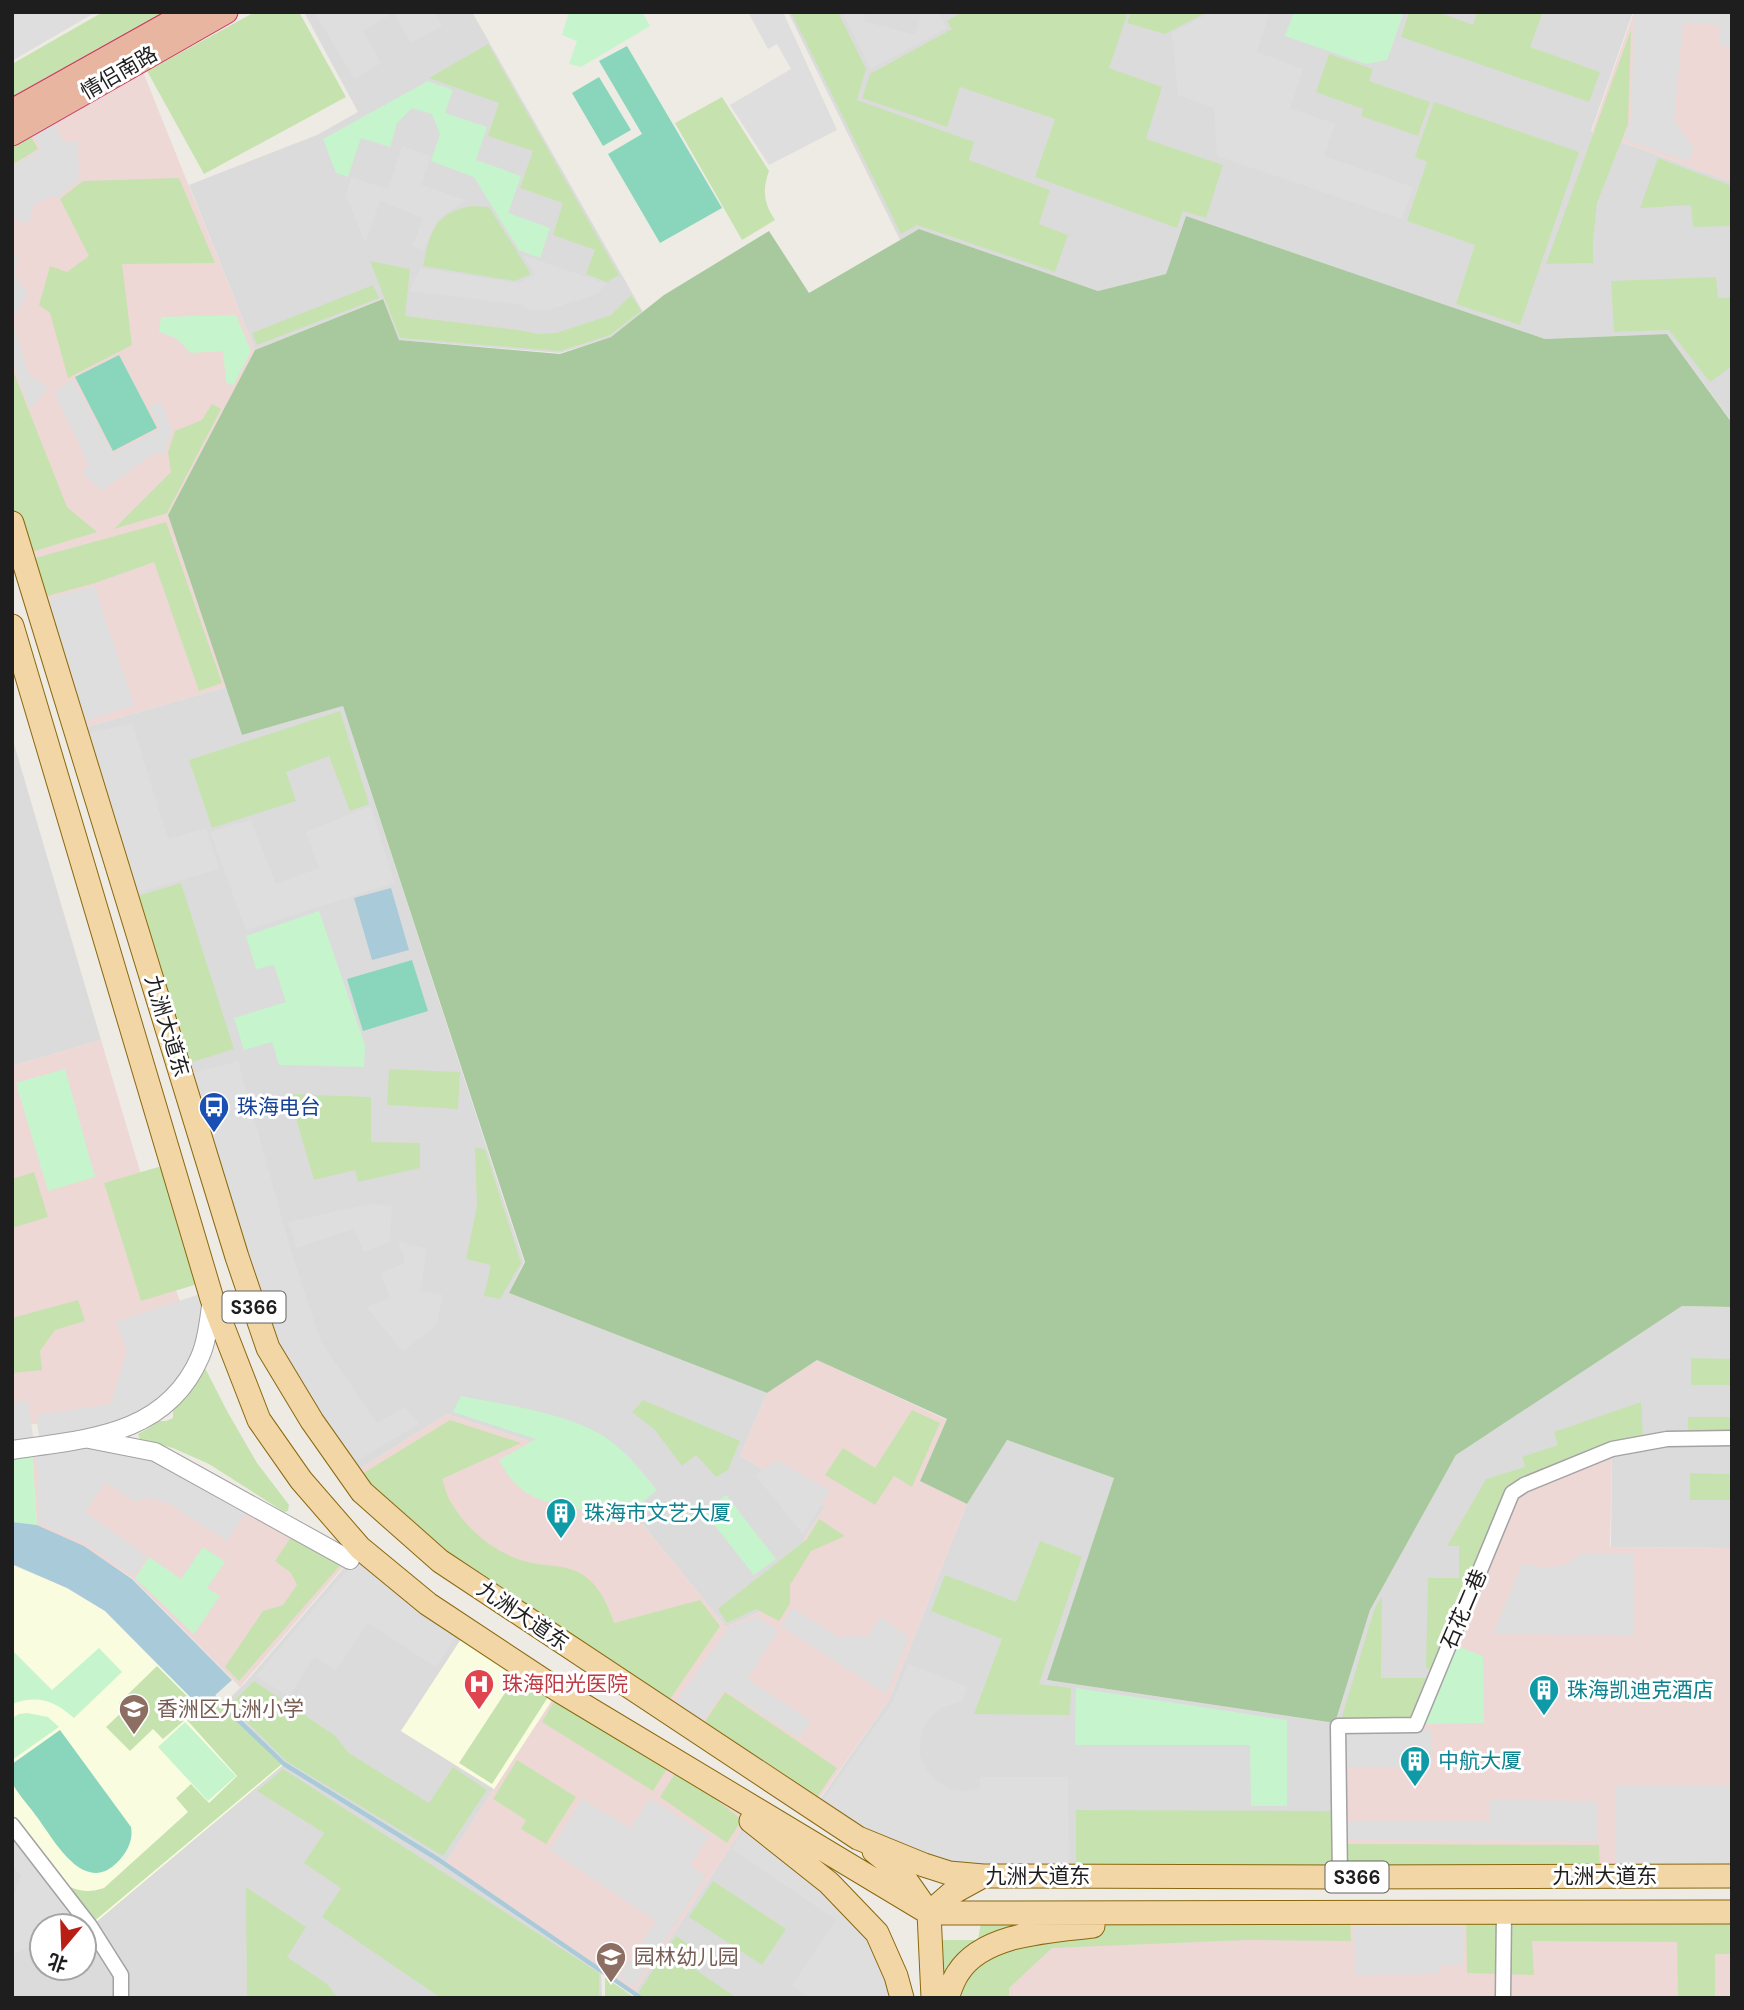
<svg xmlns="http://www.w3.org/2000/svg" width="1744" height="2010" viewBox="0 0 1744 2010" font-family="'DM Sans','Noto Sans SC',sans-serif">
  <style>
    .residential { fill: #dcdbdb; fill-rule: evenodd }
    .commercial { fill: #edd8d6 }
    .education { fill: #fafce0 }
    .grass { fill: #c6e3af }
    .forest { fill: #a8c99d }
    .park { fill: #c6f4cc }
    .pitch { fill: #8ad6bd }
    .parking { fill: #dedede }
    .water { fill: #a9cad8 }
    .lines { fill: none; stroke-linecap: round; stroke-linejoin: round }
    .stream { stroke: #a9cad8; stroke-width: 4.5 }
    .minor-casing { stroke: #a2a2a2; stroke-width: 17 }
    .tertiary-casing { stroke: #a2a2a2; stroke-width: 20 }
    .primary-casing { stroke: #8a680e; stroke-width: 25 }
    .trunk-casing { stroke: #c9355f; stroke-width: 25 }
    .minor { stroke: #fff; stroke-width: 14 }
    .tertiary { stroke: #fff; stroke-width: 18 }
    .primary { stroke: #f3d6a5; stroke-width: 23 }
    .trunk { stroke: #e8b5a1; stroke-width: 23 }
    .labels { text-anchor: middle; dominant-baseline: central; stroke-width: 6; stroke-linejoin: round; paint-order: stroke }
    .shield { fill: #fff; stroke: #626262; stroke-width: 2 }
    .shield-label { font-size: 19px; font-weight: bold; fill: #1e1e1e }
    .street-label { font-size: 21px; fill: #1e1e1e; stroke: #fff }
    .transit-label { font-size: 21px; fill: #164399; stroke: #fff; text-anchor: start }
    .culture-label { font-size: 21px; fill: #0d838f; stroke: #fff; text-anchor: start }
    .health-label { font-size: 21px; fill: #be3a42; stroke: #fff; text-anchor: start }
    .education-label { font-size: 21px; fill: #785e54; stroke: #fff; text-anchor: start }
  </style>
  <rect width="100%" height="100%" fill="#eeebe5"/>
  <path class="residential" d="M304 12H472L643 312 611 337 560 353 399 340 382 299 255 350 189 185 317 135 358 112Z
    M788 12H1633L1591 131 1732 182V422L1667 334 1545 339 1186 216 1166 274 1098 291 919 229 900 240Z
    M226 687 242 735 343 706 524 1262 509 1293 767 1393 740 1456 825 1506 758 1613 726 1627 592 1462 447 1414 350 1475 268 1348 76 730Z
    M12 737 101 1040 12 1066Z
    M1682 1306 1732 1307V1548L1611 1547 1612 1450 1340 1877 983 1875 814 1808 889 1700 967 1504 1006 1440 1114 1478 1047 1680 1335 1723 1370 1610 1456 1455Z
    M360 1549 467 1630 401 1731 494 1789 445 1864 601 1971 602 1998H12V1826L90 1927 284 1764 223 1705 245 1683ZM42 1926H84V1968H42Z
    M749 1819 829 1883 902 1998H641L634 1993Z"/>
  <path class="commercial" d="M1634 12H1732V182L1592 131Z
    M139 62 255 350 168 515 226 687 76 730 12 522V135Z
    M101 1040 170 1272 190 1331 106 1414 12 1427V1066Z
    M817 1360 947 1420 920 1481 967 1504 889 1700 813 1808 350 1475 447 1414 592 1462 726 1627 758 1613 825 1506 740 1456 767 1393Z
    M89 1439 349 1560 240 1687 132 1578 84 1546 37 1525 32 1447Z
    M1612 1449 1610 1547 1732 1548V1875L1340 1877 1335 1723H1414L1512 1493Z
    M558 1691 677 1762 749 1819 634 1993 445 1864Z
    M1732 1913V1998H947L1050 1932Z"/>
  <path class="education" d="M12 1565 67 1588 105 1611 201 1708 214 1697 284 1764 90 1927 12 1825Z
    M467 1630 558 1691 494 1789 401 1731Z"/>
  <path class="grass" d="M103 12H181L12 108V64Z
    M255 12H299L346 97 204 174 147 71Z
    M791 12H838L866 69 857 100 974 142 969 160 1050 190 1039 224 1068 235 1055 272 917 225 901 234Z
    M962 12H1119L1127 15 1109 68 1162 87 1146 139 1223 165 1206 218 1183 211 1177 228 1035 177 1055 119 960 87 947 127 862 98 870 74 952 29 947 21Z
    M1131 12H1207L1165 34 1127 23Z
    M1409 12H1437L1473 25 1477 12H1543L1530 47 1600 72 1589 102 1401 37Z
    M1631 30 1628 124 1597 203 1593 241V263L1546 264Z
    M488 44 619 275 607 282 586 274 595 250 553 235 563 203 520 188 533 151 488 136 499 103 429 78Z
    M1329 54 1373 69 1369 81 1430 102 1418 136 1361 116 1363 109 1316 92Z
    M722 97 769 171C762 190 764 204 775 220L742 240 675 123Z
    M1434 102 1579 152 1520 325 1456 304 1475 245 1407 221 1427 162 1415 157Z
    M28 131 38 149 12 165V140Z
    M1658 158 1732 186V226L1693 227 1691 205 1640 208Z
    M179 178 215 263 122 264 132 345 68 378 50 313 39 305 50 266 67 272 89 256 60 199 83 181Z
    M472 206 489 207 531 274 515 281 423 266C430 232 434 213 472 206Z
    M370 261 410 269 405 316 518 330 539 334 556 333 611 315 631 295 641 311 610 335 560 351 400 338Z
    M1716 277 1718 298 1732 297V366L1710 382 1669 330 1614 332 1611 281Z
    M373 285 379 298 257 345 252 333Z
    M12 368 67 507 97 532 25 554 12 512Z
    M212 404 221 409 167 513 114 529 171 472 168 452 175 431 202 420Z
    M166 522 222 683 199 691 154 562 95 583 40 598 28 560Z
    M340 711 369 804 350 811 329 756 286 772 296 801 212 828 189 760Z
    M181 883 234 1049 186 1064 134 897Z
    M389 1069 460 1072 458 1109 387 1105Z
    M289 1094 371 1097V1142L420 1143V1168L358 1182 355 1170 314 1180Z
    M475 1148 485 1149 521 1263 500 1299 484 1296 491 1265 466 1259 477 1206Z
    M165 1165 201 1283 141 1301 104 1183Z
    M34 1172 48 1217 12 1228V1179Z
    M78 1300 85 1321 55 1330 40 1351 42 1370 13 1373 12 1318Z
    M1691 1358 1732 1359V1385H1691Z
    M203 1364 227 1411 257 1463 289 1505 288 1511 284 1512 209 1464 173 1448 140 1439 138 1434 149 1428 159 1421H166L173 1418V1409L197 1382Z
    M643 1400 740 1441 728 1470 716 1477 696 1455 682 1466 654 1429 632 1412Z
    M1641 1402 1643 1438 1519 1481 1433 1670 1426 1668 1428 1578H1459V1546H1447L1486 1479 1525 1467 1522 1457 1558 1445 1554 1432Z
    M912 1410 940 1423 912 1487 894 1476 875 1505 825 1475 843 1448 875 1468Z
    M1688 1417H1732V1444L1688 1443Z
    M450 1420 521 1443 442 1479C445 1487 447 1497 452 1504 468 1531 498 1555 528 1562 547 1567 570 1564 586 1577 601 1588 608 1606 614 1623L700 1600 720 1626 666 1705 444 1558 357 1477Z
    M1690 1473 1732 1474V1500H1690Z
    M819 1519 845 1536 811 1551 790 1585V1604L779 1621 756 1609 727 1623 718 1609 807 1539Z
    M293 1534 343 1562 239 1681 225 1667 263 1611 283 1605 297 1585 291 1573 275 1561Z
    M1040 1541 1082 1557 1039 1684 1071 1688 1070 1715 974 1714 1002 1639 931 1611 945 1575 1016 1602Z
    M1382 1596 1381 1678H1429L1412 1719 1341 1720 1374 1610Z
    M157 1666 201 1710 214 1699 282 1764 91 1924 64 1890 70 1887C83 1892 91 1892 104 1888L188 1812 176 1798 191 1784 209 1803 237 1776 186 1719 163 1739 153 1729 130 1751 106 1727 124 1710 119 1703Z
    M518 1673 550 1694 492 1784 459 1763Z
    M254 1681 334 1735 349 1753 429 1803 453 1767 487 1790 443 1856 286 1761 230 1705Z
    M725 1692 837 1768 813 1803 701 1727Z
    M558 1695 670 1764 653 1791 542 1722Z
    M517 1760 576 1797 546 1844 521 1829 526 1820 493 1799Z
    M283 1769 599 1973V1998H441L322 1917 341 1888 304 1863 324 1833 257 1791Z
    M678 1769 742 1820 727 1843 660 1797Z
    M1076 1810 1334 1811 1333 1872 1076 1871Z
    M1348 1844 1599 1845 1600 1873H1348Z
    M713 1881 786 1929 762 1965 689 1917Z
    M246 1887 306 1927 287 1957 327 1984 338 1998H247Z
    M982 1916 1350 1917 1351 1941 1247 1940 1052 1948 1009 1988V1998H936L935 1940H978Z
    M1466 1916H1732V1954H1715V1998H1678L1677 1942 1532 1941 1534 1975 1467 1973Z
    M676 1936 705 1956 696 1970 737 1998H646L638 1993Z
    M605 1977 635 1998H605Z"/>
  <path class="forest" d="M1186 216 1545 339 1667 334 1732 423V1307L1682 1306 1456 1455 1370 1610 1335 1723 1047 1680 1114 1478 1007 1440 967 1504 920 1481 947 1419 817 1360 767 1393 509 1293 525 1262 343 706 242 735 168 515 255 350 383 299 399 340 560 354 611 337 664 295 769 231 809 293 919 229 1098 291 1166 274Z"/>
  <path class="park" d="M562 12H642L650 26 581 67 569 64 577 41 562 35 568 15Z
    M1294 12H1404L1387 60 1366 64 1285 36Z
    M428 81 453 90 445 113 487 127 476 160 521 176 508 213 550 228 540 258 519 250 474 177 431 161 440 134 432 114 412 108 397 123 390 147 361 138 348 177 336 173 323 139Z
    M236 315 251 351 233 386 226 382 223 351 191 353 176 338 159 332 161 317Z
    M319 911 365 1045 364 1067 279 1065 272 1042 244 1050 234 1018 286 1002 274 965 256 969 246 936Z
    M65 1069 95 1177 48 1191 16 1083Z
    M461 1396C507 1405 575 1414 612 1442 630 1456 643 1474 657 1490L616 1524C568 1495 529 1518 499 1460L536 1439 453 1412Z
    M32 1447 37 1525 12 1522V1450Z
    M726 1495 776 1559 754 1575 704 1512Z
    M203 1547 225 1562 207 1588 220 1596 194 1634 135 1578 149 1557 181 1579Z
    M1455 1645 1483 1656 1484 1723 1423 1724Z
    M99 1648 122 1672 74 1718C55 1701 38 1694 12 1704V1650L52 1690Z
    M1076 1688 1287 1720V1806H1251L1250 1745H1075Z
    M27 1713 48 1717 59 1727 12 1760V1718L19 1714Z
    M185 1722 236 1776 208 1801 158 1747Z"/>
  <path class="pitch" d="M627 46 722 208 660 243 608 154 642 134 599 61Z
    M599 77 631 130 603 146 572 93Z
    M119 355 157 428 113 451 75 377Z
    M412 960 428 1011 363 1031 347 979Z
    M60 1730 131 1827C133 1838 129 1848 122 1857 87 1901 56 1843 37 1817 31 1808 14 1790 12 1781 11 1776 12 1769 12 1764Z"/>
  <path class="parking" d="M13 12H96L12 61Z
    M314 12H434L442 26 411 43 393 13 363 31 381 63 354 79Z
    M748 12H783L837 130 769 165 730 105 791 69 777 44 768 49Z
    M842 12H866L864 21 915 35 922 12H938L947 28 871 69Z
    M1211 12 1269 14 1257 52 1303 69 1290 108 1335 124 1324 156 1413 187 1402 219 1217 156 1214 108 1178 95 1172 33Z
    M1637 12H1732V47L1719 45V25L1683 23 1674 120 1694 148 1689 162 1624 139 1631 120 1634 21Z
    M49 116 64 142H78L79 180 58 197 52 196 34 205 28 223 12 219V167L41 149 29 128Z
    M402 146 431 156 421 185 465 200 438 219 423 251 413 246 423 218 380 201 365 243 346 195 351 177 388 189Z
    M523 255 606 284 597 294 551 309 540 310 524 308 523 305 409 291 421 268 518 283 535 275Z
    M12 256 18 257 14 275 28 294 12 319Z
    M12 320 29 374 48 388 30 409 12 362Z
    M73 379 113 454 160 429 149 406 161 402 172 431 164 453 151 455 102 491 82 473 89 465 54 392Z
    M94 586 134 705 79 723 41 601Z
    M132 723 168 839 206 828 219 869 130 895 81 735Z
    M371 806 394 883 246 930 210 832 251 820 276 884 319 868 306 832Z
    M238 1061 291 1251 321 1342 377 1423 405 1407 419 1424 351 1464 272 1347 187 1074Z
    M371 1204 392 1206 389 1242 364 1252 354 1229 297 1248 288 1222Z
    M398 1241 427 1249 420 1291 443 1295 436 1326 403 1351 366 1307 390 1298 381 1273 405 1263Z
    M203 1293V1329L198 1353 174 1390 138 1418 40 1443 36 1415 111 1404 127 1351 116 1322Z
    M28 1400 34 1443 12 1446V1402Z
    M89 1443 155 1457 249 1508 227 1541 170 1504 149 1498 135 1502 105 1482 85 1512 147 1556 134 1576 85 1543 39 1523 36 1451Z
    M777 1460 830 1491 803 1534 755 1475Z
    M1583 1553 1633 1554V1635L1493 1634 1522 1564 1546 1568 1564 1565Z
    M360 1555 459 1631 436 1667 368 1623 336 1670 314 1657 289 1697 256 1676Z
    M793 1608 838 1637 868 1636 880 1617 909 1637 886 1694 781 1626Z
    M757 1616 778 1631 747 1679 811 1721 799 1738 724 1690 699 1726 671 1709 727 1629Z
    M908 1664 967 1687 962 1701 941 1708 930 1718 923 1729 920 1742V1756L926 1769 935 1780 948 1788 961 1791 980 1788V1777H1068L1069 1869 939 1866 819 1806 893 1701Z
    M1344 1729 1432 1730V1768H1344Z
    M1615 1785 1732 1786V1870L1615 1869Z
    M650 1798 709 1836 690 1865 706 1876 634 1987 619 1977 656 1921 550 1850 582 1799 631 1828Z
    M1489 1800 1597 1801V1841L1348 1840V1822H1489Z
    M748 1824 873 1937 897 1998H809L792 1985 836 1920 732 1849Z
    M12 1831 82 1926H42V1942L12 1955V1901L21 1876 12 1865Z
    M1463 1916 1464 1965H1439V1974L1355 1975 1354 1917Z"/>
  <path class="water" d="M391 888 409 950 372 960 354 898Z
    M12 1522 37 1525 84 1546 132 1579 232 1680 201 1708 105 1611 67 1588 12 1564Z"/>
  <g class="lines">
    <path class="stream" d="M211 1694 284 1764 439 1860 641 1998"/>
    <g class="minor-casing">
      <path id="minor" d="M12 1825 90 1926 121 1975V1998
        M1340 1877 1338 1726 1416 1725 1512 1493 1524 1485 1612 1449 1667 1439 1732 1438
        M1503 1998 1504 1913"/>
    </g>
    <g class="tertiary-casing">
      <path id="tertiary" d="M89 1439 155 1452 350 1560
        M12 1450C86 1439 166 1436 200 1357 208 1339 209 1318 212 1299"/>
    </g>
    <g class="primary-casing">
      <path id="primary" d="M12 523 237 1257 268 1348 312 1421 362 1492 440 1561 858 1838 924 1865 949 1873 983 1876 1340 1877 1732 1876
        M12 626 212 1299 259 1420 301 1480 360 1548 428 1604 558 1690 929 1913 1732 1912
        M751 1821 829 1883 877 1933 896 1976 902 1998
        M874 1851 901 1873 929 1913 933 1998
        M929 1913 952 1893 983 1876
        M947 1998C950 1990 953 1980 958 1973 983 1933 1051 1931 1093 1926"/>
    </g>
    <g class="trunk-casing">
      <path id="trunk" d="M12 111 189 12
        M12 134 226 12"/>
    </g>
    <use href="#minor" class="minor"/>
    <use href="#tertiary" class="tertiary"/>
    <use href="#primary" class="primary"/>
    <use href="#trunk" class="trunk"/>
  </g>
  <defs>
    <g id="bus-pin" transform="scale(1.575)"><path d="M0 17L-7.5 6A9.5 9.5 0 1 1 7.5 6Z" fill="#1a4fb4" stroke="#fff"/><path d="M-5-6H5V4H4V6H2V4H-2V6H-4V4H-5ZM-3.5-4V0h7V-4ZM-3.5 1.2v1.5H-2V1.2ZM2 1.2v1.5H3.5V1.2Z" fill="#fff"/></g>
    <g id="building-pin" transform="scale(1.575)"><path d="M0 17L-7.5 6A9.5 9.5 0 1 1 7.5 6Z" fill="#0f9aa8" stroke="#fff"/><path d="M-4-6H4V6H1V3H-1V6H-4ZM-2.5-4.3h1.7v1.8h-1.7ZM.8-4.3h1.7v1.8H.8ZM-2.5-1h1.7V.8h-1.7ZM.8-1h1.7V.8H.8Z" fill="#fff"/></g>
    <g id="hospital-pin" transform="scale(1.575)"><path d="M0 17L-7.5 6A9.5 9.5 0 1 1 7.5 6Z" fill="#e0444e" stroke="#fff"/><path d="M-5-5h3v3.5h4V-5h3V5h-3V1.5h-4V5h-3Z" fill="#fff"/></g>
    <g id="school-pin" transform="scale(1.575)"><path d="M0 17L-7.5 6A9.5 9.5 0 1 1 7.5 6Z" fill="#8d6e63" stroke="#fff"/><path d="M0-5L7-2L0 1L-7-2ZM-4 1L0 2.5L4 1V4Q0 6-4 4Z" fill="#fff"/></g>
  </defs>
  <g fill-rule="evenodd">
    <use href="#bus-pin" x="214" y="1107"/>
    <use href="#building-pin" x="561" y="1513"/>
    <use href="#hospital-pin" x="479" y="1684"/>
    <use href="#building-pin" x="1544" y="1690"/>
    <use href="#school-pin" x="134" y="1709"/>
    <use href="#building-pin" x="1415" y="1761"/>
    <use href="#school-pin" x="611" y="1957"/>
  </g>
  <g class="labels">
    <g class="shield">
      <rect x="222.5" y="1291.5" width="63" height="31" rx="5"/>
      <rect x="1325.5" y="1861.5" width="63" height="31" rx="5"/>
    </g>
    <g class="shield-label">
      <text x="254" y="1307">S366</text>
      <text x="1357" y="1877">S366</text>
    </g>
    <g class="street-label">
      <text transform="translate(119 73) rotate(-30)">情侣南路</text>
      <text transform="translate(167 1026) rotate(73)">九洲大道东</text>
      <text transform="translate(1464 1609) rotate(-67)">石花二巷</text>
      <text transform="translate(523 1616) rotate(34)">九洲大道东</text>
      <text x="1038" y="1876">九洲大道东</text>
      <text x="1605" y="1876">九洲大道东</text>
    </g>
    <g class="transit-label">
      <text x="237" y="1107">珠海电台</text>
    </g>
    <g class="culture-label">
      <text x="584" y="1513">珠海市文艺大厦</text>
      <text x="1567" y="1690">珠海凯迪克酒店</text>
      <text x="1438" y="1761">中航大厦</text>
    </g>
    <g class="health-label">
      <text x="502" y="1684">珠海阳光医院</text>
    </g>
    <g class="education-label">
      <text x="157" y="1709">香洲区九洲小学</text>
      <text x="634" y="1957">园林幼儿园</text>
    </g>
  </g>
  <rect width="1744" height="2010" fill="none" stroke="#1e1e1e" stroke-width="28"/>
  <g transform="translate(63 1947) rotate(199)"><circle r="33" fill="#ffffff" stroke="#a5a5a5" stroke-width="2"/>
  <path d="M0-5L12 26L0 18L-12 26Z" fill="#b91d13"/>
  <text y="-10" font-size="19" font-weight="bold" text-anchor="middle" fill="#1e1e1e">北</text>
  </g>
</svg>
